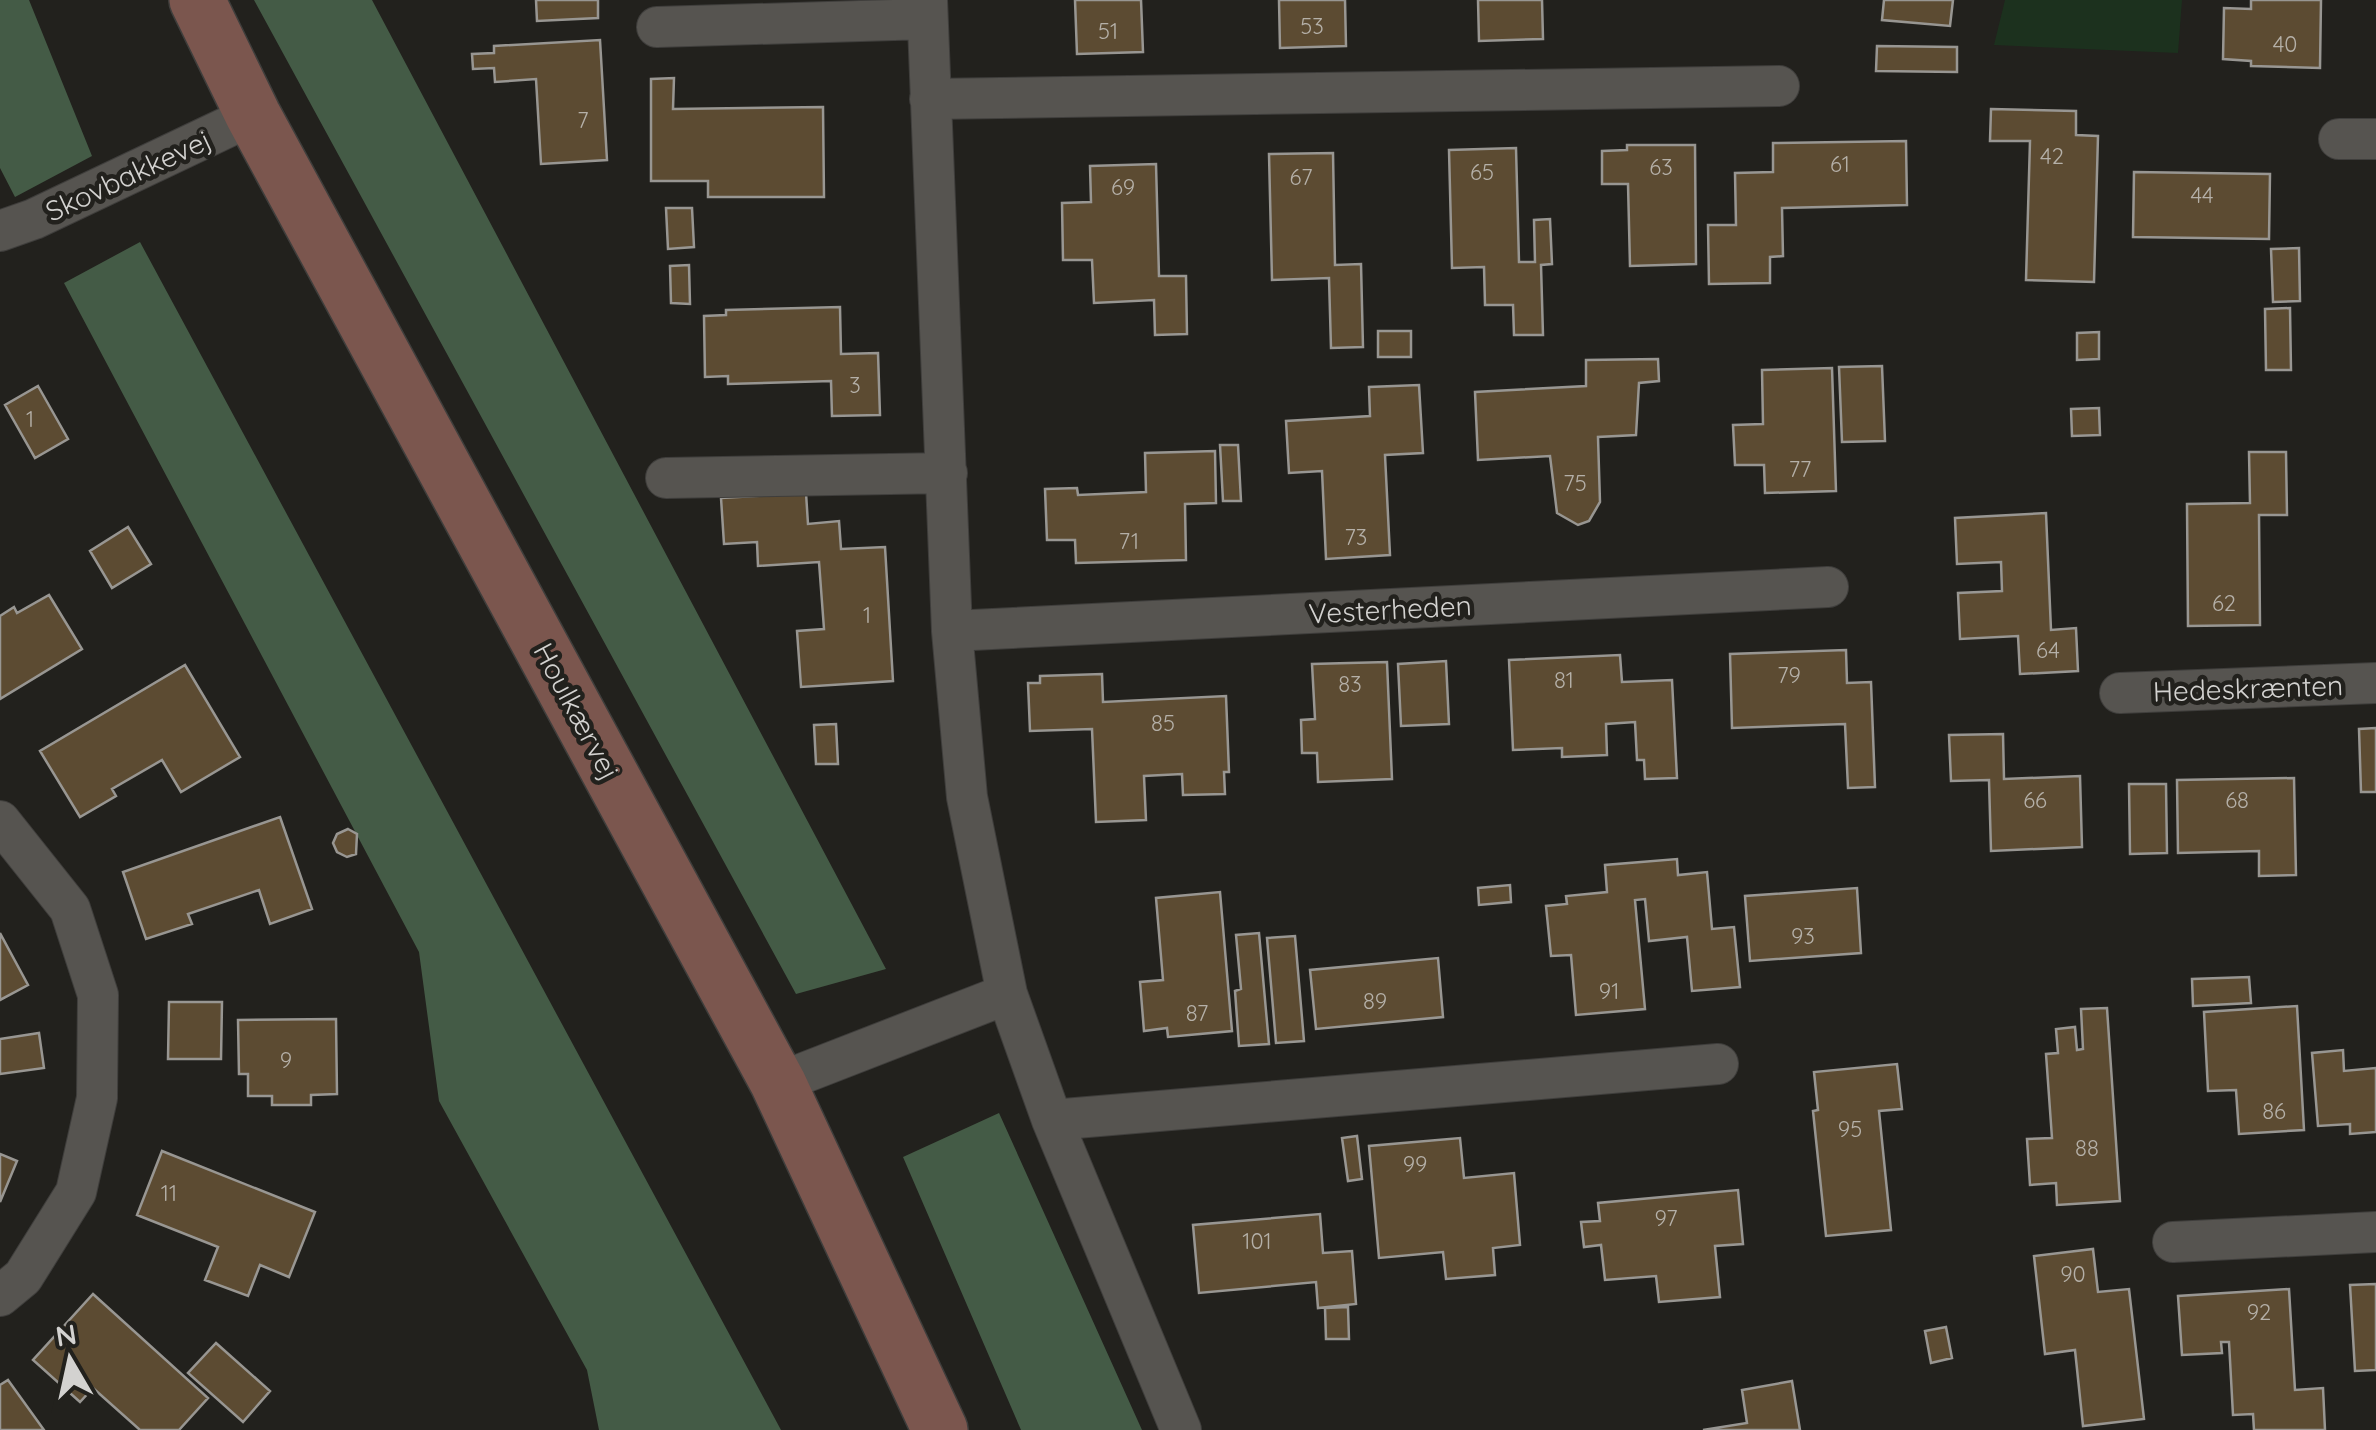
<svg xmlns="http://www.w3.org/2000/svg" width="2376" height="1430" viewBox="0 0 2376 1430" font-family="Quicksand,sans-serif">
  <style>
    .green { fill: #1c311e }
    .forest { fill: #445b46 }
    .building { fill: #5c4b32; stroke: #989692; stroke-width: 2.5 }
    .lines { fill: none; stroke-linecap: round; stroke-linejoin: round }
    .street-casing { stroke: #3f3e3c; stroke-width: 42 }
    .secondary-casing { stroke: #3f3e3c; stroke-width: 58 }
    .street { stroke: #565450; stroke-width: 40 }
    .secondary { stroke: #7b564e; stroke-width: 55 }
    .labels { text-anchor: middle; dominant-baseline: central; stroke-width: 9; stroke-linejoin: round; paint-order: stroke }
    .number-label { font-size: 22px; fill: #b5b0a8 }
    .street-label { font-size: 28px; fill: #d3d2d0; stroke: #22211d }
  </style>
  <rect width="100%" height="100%" fill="#22211d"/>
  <path class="green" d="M2005 0H2182L2178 53 1994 45Z"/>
  <path class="forest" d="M0 0H29L92 156 15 197 0 168Z
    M254 0H372L886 969 796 994Z
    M140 242 781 1430H599L587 1370 439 1101 419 952 64 283Z
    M999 1113 1142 1430H1021L903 1157Z"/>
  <path class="building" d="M536 0H598V18L537 21Z
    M1075 0H1141L1143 52 1077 54Z
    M1279 0H1345L1346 46 1280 48Z
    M1478 0H1542L1543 39 1479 41Z
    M1884 0H1953L1950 26 1882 20Z
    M2251 0H2321L2320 68 2251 66V61L2223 59 2224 8 2251 9Z
    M600 40 607 160 541 164 536 79 495 82 494 68 473 69 472 54 494 53V46Z
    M1877 46 1957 47V72L1876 71Z
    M674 78 673 109 823 107 824 197H708V181H651V79Z
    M1991 109 2076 111V135L2098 136 2094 282 2026 280 2030 141H1990Z
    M1906 141 1907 205 1782 208 1783 256 1770 257V283L1709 284 1708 225H1736L1735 173 1773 172V143Z
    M1627 145H1695L1696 264 1630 266 1628 184H1602V151L1627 150Z
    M1516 148 1519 262H1535L1534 220 1550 219 1552 264 1541 265 1543 335H1514L1513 305H1485L1484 267 1452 268 1449 150Z
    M1333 153 1335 265 1361 264 1363 347 1331 348 1329 278 1272 280 1269 154Z
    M1156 164 1159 276H1186L1187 334 1155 335 1154 300 1094 303 1092 260H1063L1062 203 1091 202 1090 166Z
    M2134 172 2270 174 2269 239 2133 237Z
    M666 208H692L694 247 668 249Z
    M2299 248 2300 301 2273 302 2271 249Z
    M689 265 690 304 671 303 670 266Z
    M840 307 841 354 878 353 880 415 832 416 831 381 728 384V376L705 377 704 316 726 315V310Z
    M2290 308 2291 370H2266L2265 309Z
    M1378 331H1411V357H1378Z
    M2099 332V359L2077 360V333Z
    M1658 359 1659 381 1639 383 1636 435 1598 437 1600 502 1589 521 1578 525 1557 513 1550 456 1478 460 1475 392 1586 386V360Z
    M1882 366 1885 441 1842 442 1839 367Z
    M1832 368 1836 491 1765 493 1764 465H1735L1733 425 1763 424 1762 370Z
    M1419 385 1423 453 1385 455 1390 555 1326 559 1322 471 1289 473 1286 421 1370 416 1369 387Z
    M38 386 68 439 35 458 5 405Z
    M2099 408 2100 435 2072 436 2071 409Z
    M1220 445H1238L1241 501H1223Z
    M1215 451 1216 503 1185 504 1186 560 1076 563 1075 540H1047L1045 489 1077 488 1078 495 1146 492 1145 453Z
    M2249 452H2286L2287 515H2259L2260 625 2188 626 2187 504 2250 503Z
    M806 493 808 524 839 521 841 549 885 547 893 681 801 687 797 631 824 629 819 562 758 566 757 542 724 544 721 498Z
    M2046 513 2051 630 2076 628 2078 671 2020 674 2018 636 1960 639 1958 593 2002 591 2001 562 1957 564 1955 518Z
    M128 527 151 564 112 588 90 551Z
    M49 595 82 649 0 699V616L14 607 17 613Z
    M1846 650 1847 683 1871 682 1875 787 1848 788 1845 724 1732 728 1730 654Z
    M1620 655 1622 682 1672 680 1677 778 1645 779 1644 760H1637L1635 722 1606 724 1607 755 1562 757V748L1513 750 1509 660Z
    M1446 661 1449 724 1401 726 1398 664Z
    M1387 662 1392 779 1318 782 1317 753H1302L1301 720 1315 719 1312 664Z
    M185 665 240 757 181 792 162 760 112 789 116 796 80 817 40 751Z
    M1102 674 1103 702 1226 696 1229 772H1224L1225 794 1183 795 1182 774 1144 776 1146 820 1096 822 1092 729 1030 731 1028 683H1040V676Z
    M836 724 838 764H816L814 725Z
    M2376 728V792H2361L2359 729Z
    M2003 734 2004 779 2080 776 2082 847 1991 851 1989 780 1951 781 1949 735Z
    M2294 778 2296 875 2259 876V851L2178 853 2177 780Z
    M2129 784H2166L2167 853 2130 854Z
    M280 817 312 909 270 924 259 890 188 914 192 924 146 939 123 872Z
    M348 829 357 834 356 854 347 857 337 852 333 843 337 834Z
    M1677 859 1678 875 1707 872 1712 929 1734 927 1740 987 1692 991 1687 937 1649 941 1645 899 1635 900 1645 1009 1576 1015 1571 955 1551 956 1546 906 1567 904 1566 896 1607 892 1605 865Z
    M1510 885 1511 902 1479 905 1478 888Z
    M1857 888 1861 953 1750 961 1745 896Z
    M1220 892 1232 1031 1168 1037 1167 1028 1144 1031 1140 982 1163 980 1156 898Z
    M0 933 28 985 0 1000Z
    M1259 933 1269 1044 1239 1046 1235 991 1241 989 1236 935Z
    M1295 936 1304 1041 1276 1043 1267 938Z
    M1438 958 1443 1017 1316 1029 1310 970Z
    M2249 977 2251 1003 2193 1006 2192 979Z
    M169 1002H222L221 1059H168Z
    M2297 1006 2304 1130 2239 1134 2236 1090 2208 1091 2204 1012Z
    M2107 1008 2120 1201 2057 1205 2056 1183 2030 1185 2027 1139 2052 1138 2046 1054 2058 1053 2056 1029 2075 1027 2077 1050 2083 1049 2081 1009Z
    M336 1019 337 1094 311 1095V1105H272V1096H248V1074H239L238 1020Z
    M39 1033 44 1068 0 1074V1039Z
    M2343 1050 2344 1071 2376 1068V1132L2350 1134V1124L2318 1126 2312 1053Z
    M1897 1064 1902 1109 1879 1111 1891 1230 1826 1236 1813 1111 1818 1110 1814 1072Z
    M1357 1136 1362 1179 1348 1181 1342 1138Z
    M1460 1138 1464 1178 1514 1173 1520 1245 1493 1248 1495 1275 1446 1279 1443 1252 1379 1258 1369 1146Z
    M162 1151 315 1212 289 1277 260 1265 248 1296 205 1280 218 1247 137 1215Z
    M0 1154 17 1161 0 1202Z
    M1738 1190 1743 1244 1715 1246 1720 1297 1659 1302 1656 1276 1605 1280 1601 1245 1584 1247 1581 1222 1600 1221 1598 1203Z
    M1320 1214 1323 1253 1352 1251 1356 1304 1318 1308 1316 1282 1199 1293 1193 1225Z
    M2093 1249 2098 1292 2129 1289 2144 1419 2083 1426 2075 1350 2045 1354 2034 1256Z
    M2376 1284V1370L2355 1371 2350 1285Z
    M2289 1289 2295 1390 2323 1388 2325 1430H2254L2253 1414 2233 1415 2229 1342H2221L2222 1353 2182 1355 2178 1296Z
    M93 1294 208 1398 179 1430H140L93 1388 80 1402 33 1360Z
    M1348 1307 1349 1339H1326L1325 1308Z
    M1946 1327 1952 1358 1931 1363 1925 1331Z
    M216 1343 270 1391 243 1422 188 1373Z
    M8 1380 44 1430H0V1385Z
    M1792 1381 1800 1430H1703L1747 1423 1742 1390Z"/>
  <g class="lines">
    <g class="street-casing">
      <path id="street" d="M927 0 952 631 967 797 1007 994 1052 1120 1181 1430
        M657 27 927 19
        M930 99 1779 86
        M2339 139H2376
        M0 231 34 219 253 115
        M666 478 947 473
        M952 631 1828 587
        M2120 693 2376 683
        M0 821 70 909 98 995 97 1098 76 1192 23 1277 0 1296
        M778 1083 1007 994
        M1052 1120 1718 1064
        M2173 1242 2376 1232"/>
    </g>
    <g class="secondary-casing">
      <path id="secondary" d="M197 0 253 115 778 1083 940 1430"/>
    </g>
    <use href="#street" class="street"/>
    <use href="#secondary" class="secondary"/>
  </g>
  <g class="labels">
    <g class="number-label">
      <text x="1312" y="26">53</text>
      <text x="1108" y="31">51</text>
      <text x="2285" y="44">40</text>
      <text x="583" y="120">7</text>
      <text x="2052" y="156">42</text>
      <text x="1840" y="164">61</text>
      <text x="1661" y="167">63</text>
      <text x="1482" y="172">65</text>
      <text x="1301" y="177">67</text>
      <text x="1123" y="187">69</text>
      <text x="2202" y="195">44</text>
      <text x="855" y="385">3</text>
      <text x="30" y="419">1</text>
      <text x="1800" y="469">77</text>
      <text x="1575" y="483">75</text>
      <text x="1356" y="537">73</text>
      <text x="1129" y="541">71</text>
      <text x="2224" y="603">62</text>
      <text x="867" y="615">1</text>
      <text x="2048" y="650">64</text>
      <text x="1789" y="675">79</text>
      <text x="1564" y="680">81</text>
      <text x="1350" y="684">83</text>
      <text x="1163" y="723">85</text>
      <text x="2035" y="800">66</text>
      <text x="2237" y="800">68</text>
      <text x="1803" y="936">93</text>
      <text x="1609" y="991">91</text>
      <text x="1375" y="1001">89</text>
      <text x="1197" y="1013">87</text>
      <text x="286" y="1060">9</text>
      <text x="2274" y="1111">86</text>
      <text x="1850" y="1129">95</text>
      <text x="2087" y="1148">88</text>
      <text x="1415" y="1164">99</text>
      <text x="169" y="1193">11</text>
      <text x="1666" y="1218">97</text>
      <text x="1257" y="1241">101</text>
      <text x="2073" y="1274">90</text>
      <text x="2259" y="1312">92</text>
    </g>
    <g class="street-label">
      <text transform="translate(128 175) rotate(-25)">Skovbakkevej</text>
      <text transform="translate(1390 609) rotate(-3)">Vesterheden</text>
      <text transform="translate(2248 688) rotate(-2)">Hedeskrænten</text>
      <text transform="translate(577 711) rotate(62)">Houlkærvej</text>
    </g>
  </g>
  <g transform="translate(70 1360) rotate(351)" stroke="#22211d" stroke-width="8" paint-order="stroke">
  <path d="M0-8L18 38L0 25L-18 38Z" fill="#d3d2d0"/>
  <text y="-15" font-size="28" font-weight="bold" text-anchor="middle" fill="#d3d2d0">N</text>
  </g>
</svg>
